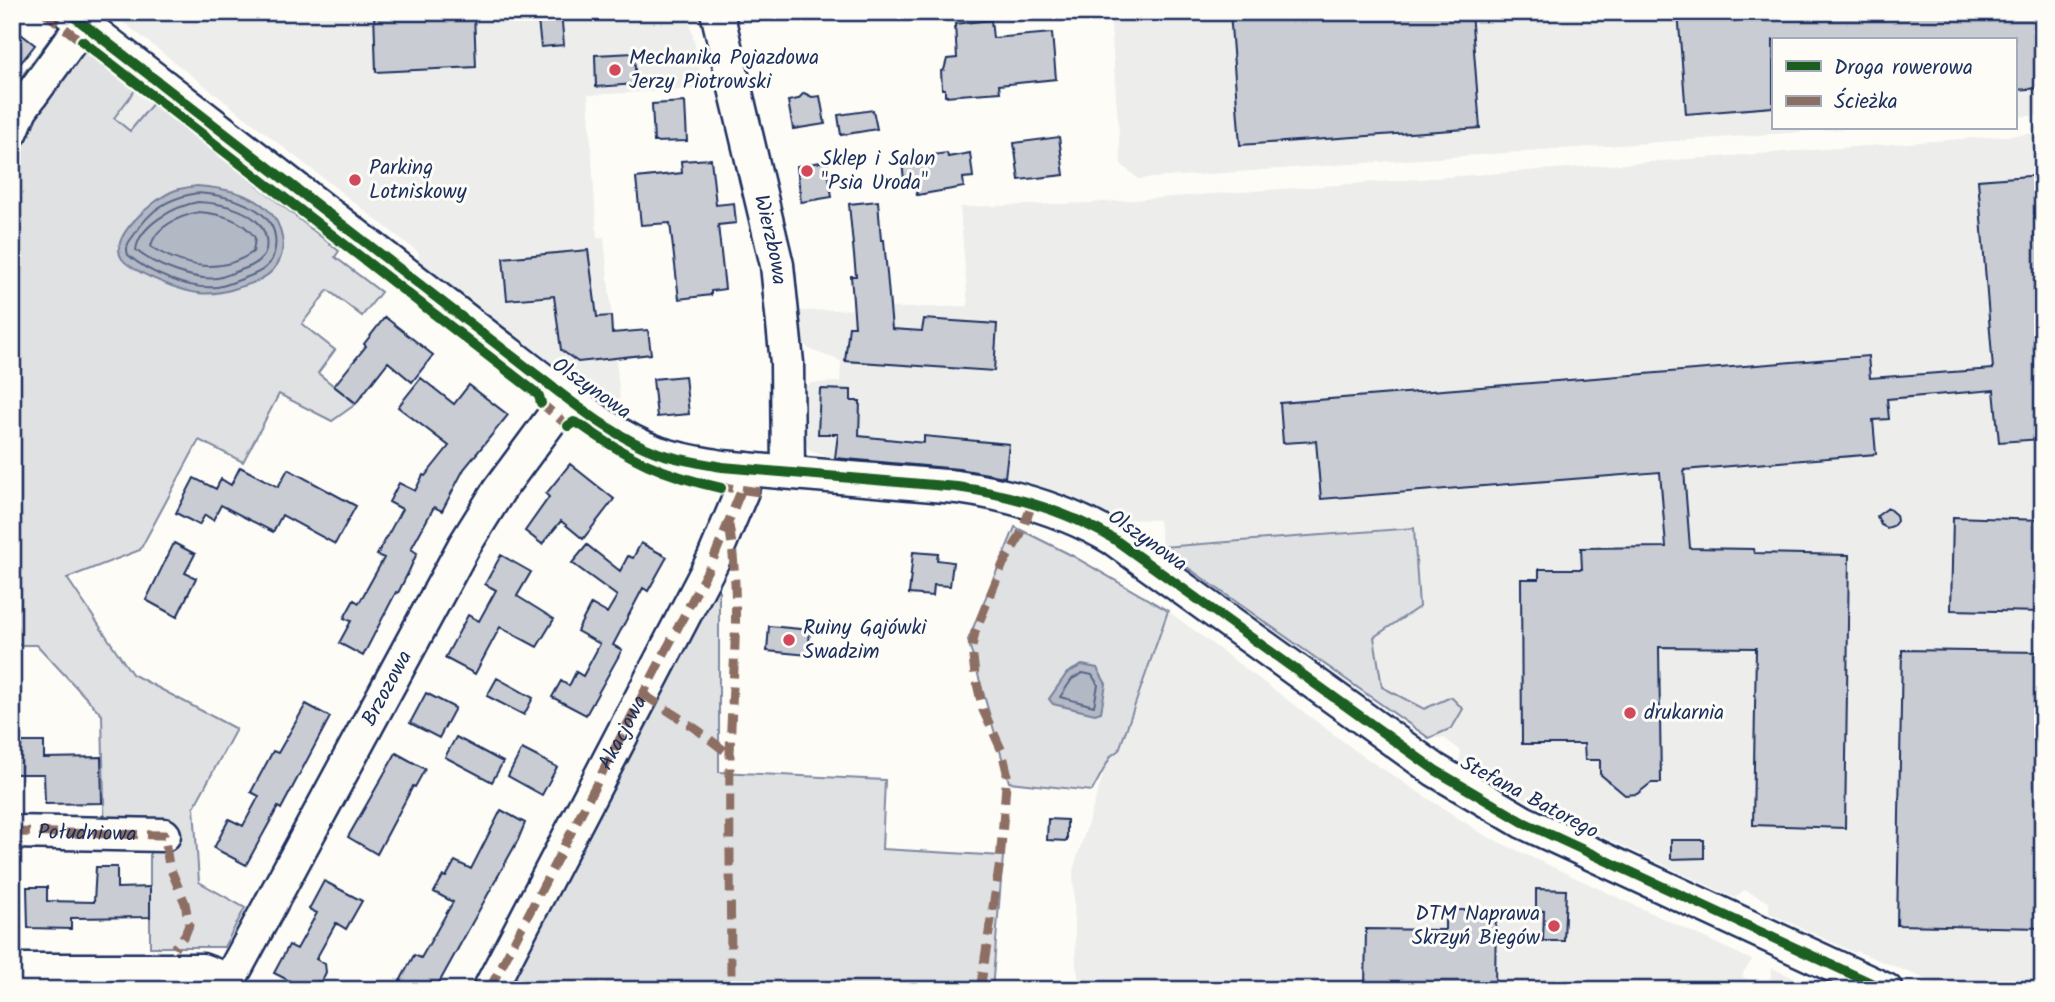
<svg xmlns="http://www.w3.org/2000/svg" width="2055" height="1002" viewBox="0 0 2055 1002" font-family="Kalam,sans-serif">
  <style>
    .built { fill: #edeeec }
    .green { fill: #e0e1e3; stroke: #7e88a0; stroke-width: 2 }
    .water { fill: #b3b8c5; stroke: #76819c; stroke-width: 2 }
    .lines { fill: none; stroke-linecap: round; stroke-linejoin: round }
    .shore { stroke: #586687; stroke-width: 2 }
    .building { fill: #c9ccd3; stroke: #1b2f5e; stroke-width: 2 }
    .minor-casing { stroke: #1b2f5e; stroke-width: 37 }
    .minor { stroke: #fdfcf7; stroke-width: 32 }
    .quiet { stroke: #8d6e63; stroke-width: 9; stroke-dasharray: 18 9; stroke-linecap: butt }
    .cycleway-casing { stroke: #fdfcf7; stroke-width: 15 }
    .cycleway { stroke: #1b5e20; stroke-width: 10 }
    .poi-dot { fill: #d1495b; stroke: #fdfcf7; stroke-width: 2.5 }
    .labels { text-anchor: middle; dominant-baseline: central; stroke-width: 6; stroke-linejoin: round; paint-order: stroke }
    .poi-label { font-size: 21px; fill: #1b2f5e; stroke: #fdfcf7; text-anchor: start }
    .street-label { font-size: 21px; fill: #1b2f5e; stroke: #fdfcf7 }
  </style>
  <rect width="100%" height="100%" fill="#fdfcf7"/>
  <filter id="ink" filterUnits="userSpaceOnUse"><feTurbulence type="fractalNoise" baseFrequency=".0143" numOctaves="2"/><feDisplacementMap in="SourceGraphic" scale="14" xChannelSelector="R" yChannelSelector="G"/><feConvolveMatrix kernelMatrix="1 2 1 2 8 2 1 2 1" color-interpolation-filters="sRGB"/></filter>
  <g filter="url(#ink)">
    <path class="built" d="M110 12H688L704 89 588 95 597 238 604 237 620 398 613 411 592 399 530 347 525 346 418 264 419 253Z
      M1110 12H2043V115L2015 117V40H1773V128H1857L1138 179 1121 164Z
      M136 89 154 102 130 131 113 118Z
      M2043 133V990H1953L1856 951 1855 953 1769 913V902L1744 890 1735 898 1586 829 1584 832 1459 762 1461 751 1444 738H1429L1184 565 1162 547 1159 520 1123 519 1018 479 1005 477 835 459 810 451 802 438 801 391 811 383 840 382 841 361 813 351 800 342 796 311 968 306 960 207 1091 203Z
      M1168 611 1360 754 1484 835 1752 960 1743 973V977L1769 988 1772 968 1820 990H1081L1076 965 1073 870 1112 747Z
      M12 986H77V990H12Z"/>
    <path class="green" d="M58 28 136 89 114 118 130 131 154 102 339 251 335 257 381 292 362 316 328 290 302 324 335 350 318 373 356 404 332 421 279 394 243 462 199 440 140 550 67 578 132 674 236 729 194 807 199 882 245 908 224 947H150V844H105L102 715 37 645H12V89Z
      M1015 527 1071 555 1168 611 1119 750 1111 756 1092 791 1009 782 968 640Z
      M1414 528 1419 607 1374 637 1382 687 1424 709 1451 697 1463 709 1452 728 1429 738 1184 565 1162 547Z
      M719 562V772L885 780 882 849 1003 856 992 990H502Z"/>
    <path class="water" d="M197 186C221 188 248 192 266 208 284 224 289 253 273 270 265 279 251 284 240 287 226 292 213 295 198 293 181 291 164 283 148 276 139 271 128 267 122 259 107 237 154 200 171 192 179 188 189 187 197 186Z
      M1082 665 1097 668 1106 684 1101 712 1095 714 1053 704 1049 699 1067 673Z"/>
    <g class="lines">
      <path class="shore" d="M197 193C227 195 281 207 275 248 274 255 272 262 266 267 260 273 250 276 242 279 234 282 225 286 217 287 188 290 149 273 128 255 125 245 129 242 134 235 151 209 166 199 197 193Z
        M198 202C221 203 260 210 266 238 267 245 267 253 262 258 256 265 247 268 238 271 232 273 224 277 217 278 195 281 153 265 136 250 139 225 175 206 198 202Z
        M199 212C220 214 243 219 255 238L253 252C220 275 184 267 151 247 154 227 180 216 199 212Z
        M1083 673 1092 675 1098 685 1094 706 1060 697 1072 679Z"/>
    </g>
    <path class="building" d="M374 12H474L476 67 376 72Z
      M537 12H561L564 45 541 47Z
      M1230 12H1471L1480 128 1240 145Z
      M1678 12H2043V88L2015 90V40H1773V107L1686 114Z
      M991 20 993 38 1052 33 1056 79 999 85 1000 92 945 96V89H942L941 71 944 70 947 59 957 58 955 24Z
      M12 27 35 45 12 74Z
      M634 53 636 84 596 87 595 55Z
      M804 93 812 97 820 96 825 124 793 129 788 101 798 99Z
      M685 102 687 141 654 142 652 104Z
      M873 110 877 129 841 135 838 115Z
      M1059 137 1064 175 1019 180 1014 143Z
      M947 153 948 157 970 153 973 177 963 178 964 187 917 195 915 185 905 187 902 163 924 160 923 156Z
      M711 159 716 205 734 203 736 223 718 225 725 289 711 291V295L679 299 670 223 641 225 636 178 682 173 681 161Z
      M827 161 832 197 801 202 797 166Z
      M2043 175V439L1999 442 1994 390 1887 399 1889 419 1873 420 1876 454 1684 470 1690 548 1753 549 1754 553 1849 555 1845 828 1753 825 1756 648 1659 647 1661 783H1651L1637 794 1625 795 1600 774V760H1585L1584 744H1522L1521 579H1539V569H1582L1581 548 1666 547 1660 472 1321 499 1316 441 1283 443 1280 403 1868 356 1870 378 1993 369 1978 180Z
      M878 201 881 240H884L892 329 922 331 924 319 997 324 994 371 845 361 849 326H855L851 276H856L849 204Z
      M588 250 597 317 611 316 612 333 648 330 651 354 578 362 561 350 554 296 507 300 503 258Z
      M385 317 433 355 412 382 388 362 356 403 334 386 366 346 364 344Z
      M685 376 689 414 657 417 653 379Z
      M421 378 454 404 469 385 508 415 464 469 442 511 434 507 411 549 417 553 409 571 398 593 396 592 363 656 339 643 351 621 344 618 354 600 359 603 384 558 377 555 402 509 389 502 399 483 415 491 423 475 425 476 449 446 398 407Z
      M820 389 851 390V401H860L859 436 924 443V436L1009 444 1005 477 959 469 835 458 838 434H818Z
      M570 464 614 499 583 539 561 521 542 544 525 531 549 497 546 494Z
      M240 467 278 487 288 469 356 506 335 544 282 515 273 532 221 505 213 520 205 515 199 525 176 513 194 478 216 489 221 479 231 485Z
      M1888 508 1896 515 1897 521 1893 526 1887 528 1881 525 1877 516Z
      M1953 517 2043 520V612L1951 610Z
      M174 543 195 554 185 573 196 578 177 617 146 600Z
      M641 543 667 557 648 591 643 588 613 645 622 650 586 715 552 697 561 681 569 686 576 672 583 676 600 644 577 631 591 604 607 613 617 596 572 563 587 545 620 571 628 556 633 558Z
      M913 552 938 554 937 560 953 562 950 586 934 585 933 596 909 594Z
      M501 555 531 572 517 596 554 619 537 647 500 627 475 674 445 658 468 615 479 621 496 590 485 584Z
      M769 626 810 630 808 655 767 651Z
      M1902 650 2043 652V928L1897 925Z
      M497 678 533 698 524 715 487 696Z
      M426 693 455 708 439 738 410 723Z
      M306 704 330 717 281 809 278 807 246 865 214 848 229 819 243 826 259 796 251 792 273 751 278 753Z
      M456 737 503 762 492 782 445 757Z
      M12 742H44V758L101 757 102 803 45 804 44 774H12Z
      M522 749 557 767 542 795 508 776Z
      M396 753 425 769 415 787 413 786 377 854 348 837Z
      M501 810 525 823 518 840 435 990H411L399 983 414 955 421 958 453 902 434 892 443 876 446 877 455 861 471 869Z
      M1048 819 1067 820V841L1047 840Z
      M1671 840H1704V858L1671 859Z
      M96 867H117V888L150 887V917L71 918V929L28 928 27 887H47V901L94 902Z
      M324 881 362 901 346 929 336 923 316 959 325 964 326 972 322 981 315 982 311 990H289L292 982 274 973 289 945 297 949 317 913 309 909Z
      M1536 889 1566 890 1564 941H1543L1544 911 1536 910Z
      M1445 910H1496L1495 990H1365L1366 929 1445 930Z"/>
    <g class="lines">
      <g class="minor-casing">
        <g id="minor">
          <path d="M68 12 530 370C570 400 611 436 658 453 679 460 700 463 722 467L957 487C1013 495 1065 510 1114 539L1435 770 1523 822 1886 990"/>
          <path id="s1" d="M717 12 777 265 787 363 788 472"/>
          <path d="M12 131 21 109 83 24"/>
          <path id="s2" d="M12 832 164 835"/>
          <path d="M12 970H202L229 980"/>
          <path id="s3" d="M224 990 464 546 499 490 567 398"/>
          <path d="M489 990 713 560 742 491 747 469"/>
        </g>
      </g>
      <use href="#minor" class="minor"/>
      <g class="quiet">
        <path d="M44 12 85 44"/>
        <path d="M540 399 541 403 568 426 573 423"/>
        <path d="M715 486 760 492"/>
        <path d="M729 525C742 601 732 677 730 754 729 833 731 911 731 990"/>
        <path d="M643 694 699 731 730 755"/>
        <path d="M12 832 164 835 169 865 185 903 189 925 185 935 174 948"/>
        <path id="s4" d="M489 990 713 560 743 486"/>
        <path d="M980 990 1000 862 1007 772 1002 751 983 710 975 675 972 647 975 632 1003 564 1019 538 1033 502"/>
      </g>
      <g class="cycleway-casing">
        <path id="cycleway" d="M68 12 530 370C570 400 611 436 658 453 679 460 700 463 722 467L957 487C1013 495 1065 510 1114 539L1435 770 1523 822 1886 990
          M82 41 535 392 539 396 541 403
          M568 426 574 422 581 425C629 459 663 475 721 488"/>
      </g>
      <use href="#cycleway" class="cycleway"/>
    </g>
  </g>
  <g class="poi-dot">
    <circle cx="615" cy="70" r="7"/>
    <circle cx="807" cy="171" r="7"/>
    <circle cx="355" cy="180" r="7"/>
    <circle cx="789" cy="640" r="7"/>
    <circle cx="1630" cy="713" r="7"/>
    <circle cx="1554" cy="926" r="7"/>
  </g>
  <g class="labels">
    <g class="poi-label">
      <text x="629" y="58">Mechanika Pojazdowa<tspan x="629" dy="24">Jerzy Piotrowski</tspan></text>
      <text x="821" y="159">Sklep i Salon<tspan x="821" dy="24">"Psia Uroda"</tspan></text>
      <text x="369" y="168">Parking<tspan x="369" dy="24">Lotniskowy</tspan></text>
      <text x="803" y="628">Ruiny Gajówki<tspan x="803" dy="24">Swadzim</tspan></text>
      <text x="1644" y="713">drukarnia</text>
      <text x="1540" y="914" text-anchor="end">DTM Naprawa<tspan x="1540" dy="24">Skrzyń Biegów</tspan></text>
    </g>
    <g class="street-label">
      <text stroke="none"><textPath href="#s1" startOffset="234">Wierzbowa</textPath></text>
      <text transform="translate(591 389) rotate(35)">Olszynowa</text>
      <text transform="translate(1147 541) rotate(35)">Olszynowa</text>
      <text stroke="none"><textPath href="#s3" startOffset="343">Brzozowa</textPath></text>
      <text stroke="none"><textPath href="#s4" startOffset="290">Akacjowa</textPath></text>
      <text transform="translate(1529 798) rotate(28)">Stefana Batorego</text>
      <text stroke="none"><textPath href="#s2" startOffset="75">Południowa</textPath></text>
    </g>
  </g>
  <rect width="2055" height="1002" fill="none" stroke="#fdfcf7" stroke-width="42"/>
  <rect x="21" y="21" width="2013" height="960" fill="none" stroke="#1b2f5e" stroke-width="2.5" filter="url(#ink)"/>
  <rect x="1772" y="38" width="245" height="91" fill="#fdfcf7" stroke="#a3aaba" stroke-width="2"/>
  <rect x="1786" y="61" width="35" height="10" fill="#1b5e20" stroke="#a3aaba" stroke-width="2"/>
  <text x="1834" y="74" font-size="21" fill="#1b2f5e">Droga rowerowa</text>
  <rect x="1786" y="96" width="35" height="10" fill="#8d6e63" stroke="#a3aaba" stroke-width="2"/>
  <text x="1834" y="108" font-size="21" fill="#1b2f5e">Ścieżka</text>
</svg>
